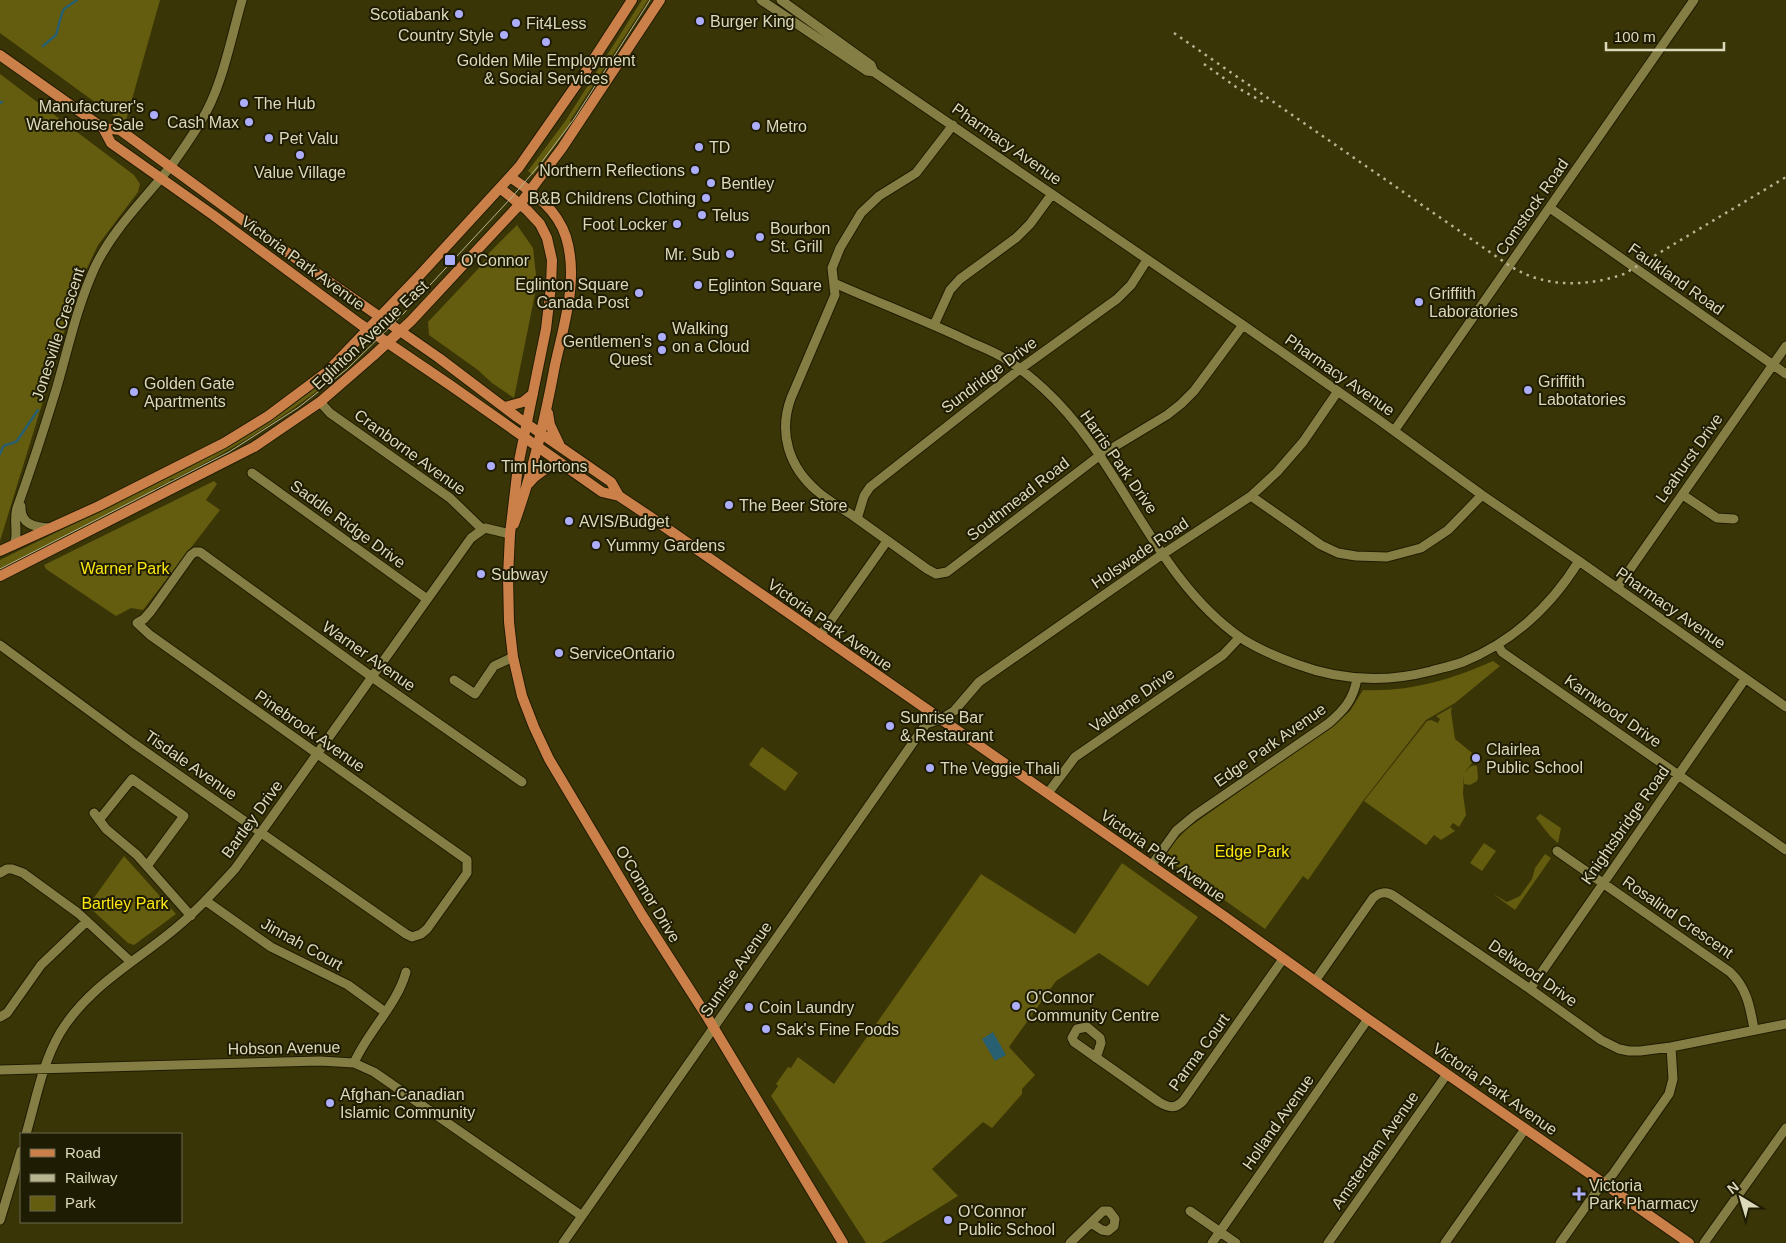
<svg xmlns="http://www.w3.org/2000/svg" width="1786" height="1243" viewBox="0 0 1786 1243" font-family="Helvetica,sans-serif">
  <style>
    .green { fill: #645c0e }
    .water { fill: #285f71 }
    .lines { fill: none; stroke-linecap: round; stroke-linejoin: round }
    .stream { stroke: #285f71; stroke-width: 2.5 }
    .minor-casing { stroke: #201c00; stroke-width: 11 }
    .major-casing { stroke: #201c00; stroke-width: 12 }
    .minor { stroke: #857e44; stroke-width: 9 }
    .major { stroke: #cb804a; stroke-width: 10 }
    .tram { stroke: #b8b593; stroke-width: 1 }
    .rail { stroke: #b8b593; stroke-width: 2.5; stroke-dasharray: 2.5 5; stroke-linecap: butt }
    .poi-dot { fill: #adaefb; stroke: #1f1c04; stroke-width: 2 }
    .labels { text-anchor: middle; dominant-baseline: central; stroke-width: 4; stroke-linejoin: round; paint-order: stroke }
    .poi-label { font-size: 16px; fill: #dcd9bb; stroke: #1f1c04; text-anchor: start }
    .street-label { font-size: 16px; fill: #dcd9bb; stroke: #1f1c04 }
    .park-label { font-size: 16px; fill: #fae611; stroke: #1f1c04 }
  </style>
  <rect width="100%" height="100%" fill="#3a3506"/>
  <path class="green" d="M0 0H160L125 124 0 33Z
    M642 0H648L570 121 572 123 533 175 528 171 566 120Z
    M0 74 134 175 140 184 138 192 98 245 78 287 0 541Z
    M517 225 533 248 537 284 514 398 492 383 478 370 429 335 428 322 478 269 489 253Z
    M359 350 362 352 333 378 330 379V381C281 420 230 451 174 479H170L171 481 154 489 155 492 0 570V560L189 467 239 440 281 413 310 392Z
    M214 481 217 484 206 500 220 510 143 610 131 608 116 616 46 569 44 565Z
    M1493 661 1500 666 1455 703 1426 720 1363 801 1308 880 1303 876 1265 929 1164 857 1173 843 1188 828 1340 720 1350 711 1363 690C1409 692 1451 680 1493 661Z
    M1452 707 1451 712 1455 739 1477 757 1464 773C1468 770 1470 764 1477 766L1478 778 1477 781 1470 785 1464 784V774L1463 794 1466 815 1459 827 1453 823 1450 827 1455 831 1441 840 1434 835 1426 845 1364 801 1427 721 1431 720 1438 723 1440 719 1436 716Z
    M762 747 798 773 785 791 749 765Z
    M1540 814 1561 828 1558 843 1550 836 1536 818Z
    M1484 843 1496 851 1482 871 1470 863Z
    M1545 854 1551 858 1515 910 1493 894 1507 902 1520 896 1532 879 1535 868Z
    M124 856 176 914 134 945 128 943 88 906Z
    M1122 863 1198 917 1148 986 1099 953 1056 981 1009 1047 1035 1075 1022 1089V1094L992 1128 983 1122 932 1169 958 1196 882 1243H866L771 1096 778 1086 776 1084 788 1067 791 1068 798 1057 834 1084 981 874 1075 934Z"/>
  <path class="water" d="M993 1032 1006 1055 995 1061 982 1039Z"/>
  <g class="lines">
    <path class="stream" d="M43 46 56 35 62 13 64 9 77 0
      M0 103 2 102
      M0 454C5 439 7 448 17 441L38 410"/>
    <g class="minor-casing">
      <path id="minor" d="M761 0 867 71 874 72 1243 325 1379 420 1482 495 1579 561 1786 707
        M781 0 871 65 874 72
        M953 125 916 173 879 196 861 213 840 248 832 268 835 295 791 398C778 433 789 467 817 491 827 500 840 507 852 515 877 533 902 551 927 569L936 574 947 572 1099 456 1167 415 1181 404 1194 391 1243 325
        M1550 208 1786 374
        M834 283C877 302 921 319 964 339 978 346 994 351 1007 360 1020 368 1033 379 1044 389 1122 460 1153 577 1241 638 1258 649 1277 657 1296 664 1341 681 1385 683 1431 671 1441 668 1453 666 1463 662 1512 642 1551 606 1579 561
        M934 325 950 290 960 279 1016 238 1030 224 1052 194
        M320 402 330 413 450 498 482 529
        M1394 431 1694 0
        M252 473 427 599
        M1683 495 1717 518 1734 519
        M1251 496 1321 545 1338 553 1356 556 1387 557 1421 548 1448 530 1482 495
        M21 506C20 524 34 527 49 528
        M857 519 864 496 870 487 1020 369 1117 299 1131 285 1147 260
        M14 545C19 533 13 520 17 508 31 469 44 429 56 390 68 349 77 306 95 267 114 227 147 197 174 162 183 149 193 135 201 121 222 88 231 38 242 0
        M1617 588 1786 346
        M820 636 887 541
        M0 645 133 743 406 934 412 937 421 934 427 929 467 873V860L150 635 137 623 144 619 151 611 191 555 195 552H200L372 677 522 782
        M1498 645 1502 652 1786 850
        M454 680 475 694 494 666 513 657
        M1048 793 1075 757 1223 655 1240 637
        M94 813 106 829 137 855 191 916
        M99 820 132 779 184 816 147 866
        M1557 851 1730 972C1747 988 1750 1007 1754 1029
        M1151 866 1176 831 1194 816 1329 723C1344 710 1353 700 1357 679
        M0 873 7 869H12L23 873 78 913 131 962
        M206 901 271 947 348 985 385 1012
        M1315 981 1373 898C1379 892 1387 891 1394 896L1530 989 1601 1040 1619 1049 1629 1051H1640L1671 1047 1786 1024
        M1530 989 1745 679
        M0 1017 7 1013 41 965 87 921
        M1096 1058 1101 1043 1100 1038 1087 1027 1077 1029 1072 1038 1074 1042 1159 1102C1169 1108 1175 1109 1183 1101L1283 959
        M354 1063C368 1031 397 1005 406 972
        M0 1070 320 1061 354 1063 374 1072 582 1216
        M26 1134C36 1100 42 1064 60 1033 86 990 128 966 166 936 192 916 213 893 235 869L471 538 485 528 510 534
        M1190 1211 1236 1243
        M0 1220 21 1151
        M563 1243 926 724 941 719 954 711 979 682 1157 558 1251 496 1277 472 1303 442 1338 391
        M1070 1243 1103 1211H1109L1115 1219 1114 1226 1108 1231 1102 1230 1091 1223
        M1212 1243 1368 1019
        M1328 1243 1447 1074
        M1445 1243 1525 1129
        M1560 1243 1596 1192 1613 1174 1669 1094 1673 1079 1671 1047
        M1704 1243 1786 1128"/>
    </g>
    <g class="major-casing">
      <path id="major" d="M0 55 103 128 120 130 285 251 439 358 517 417 611 482 619 496
        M103 128 111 143 213 215 360 324 450 385 602 492 619 496 649 516 1224 916 1368 1019 1689 1243
        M510 177C534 193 557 209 566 237 579 279 564 324 555 365 545 419 533 472 514 524
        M500 188 527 210 540 224 547 238 552 260 551 286 546 329 518 466 510 534 508 577 509 622 513 657 522 696 534 727 549 759 642 915 706 1015 843 1243
        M505 407 523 402 533 394
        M548 413 550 425 559 444
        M528 484C537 473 546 468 560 463
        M0 551 99 506 224 443 268 416 327 372 419 276 519 167 586 71 632 0
        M0 576 254 447 320 402 373 356 411 321 520 204 562 148 660 0"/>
    </g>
    <use href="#minor" class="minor"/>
    <use href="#major" class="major"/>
    <path class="tram" d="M0 569 229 452 299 407 347 369 403 314 512 197 541 163 574 119 650 0"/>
    <path class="rail" d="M1174 33 1510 266C1545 288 1586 287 1624 274L1786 177
      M1204 64 1236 87 1265 103"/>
  </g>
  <g class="poi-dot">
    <circle cx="459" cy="14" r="5"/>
    <circle cx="700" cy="21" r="5"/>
    <circle cx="516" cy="23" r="5"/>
    <circle cx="504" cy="35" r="5"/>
    <circle cx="546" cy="42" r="5"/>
    <circle cx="244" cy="103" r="5"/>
    <circle cx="154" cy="115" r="5"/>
    <circle cx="249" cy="122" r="5"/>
    <circle cx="756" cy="126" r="5"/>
    <circle cx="269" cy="138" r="5"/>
    <circle cx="699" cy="147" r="5"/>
    <circle cx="300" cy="155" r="5"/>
    <circle cx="695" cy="170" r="5"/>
    <circle cx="711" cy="183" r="5"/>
    <circle cx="706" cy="198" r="5"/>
    <circle cx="702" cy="215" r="5"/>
    <circle cx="677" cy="224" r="5"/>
    <circle cx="760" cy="237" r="5"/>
    <circle cx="730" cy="254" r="5"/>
    <rect x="444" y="254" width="12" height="12" rx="2.5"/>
    <circle cx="698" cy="285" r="5"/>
    <circle cx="639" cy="293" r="5"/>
    <circle cx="1419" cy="302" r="5"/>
    <circle cx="662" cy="337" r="5"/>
    <circle cx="662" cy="350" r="5"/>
    <circle cx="1528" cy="390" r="5"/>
    <circle cx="134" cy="392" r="5"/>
    <circle cx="491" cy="466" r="5"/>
    <circle cx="729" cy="505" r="5"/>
    <circle cx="569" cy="521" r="5"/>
    <circle cx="596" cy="545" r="5"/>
    <circle cx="481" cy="574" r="5"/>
    <circle cx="559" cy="653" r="5"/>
    <circle cx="890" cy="726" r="5"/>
    <circle cx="1476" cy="758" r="5"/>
    <circle cx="930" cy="768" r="5"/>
    <circle cx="1016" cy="1006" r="5"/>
    <circle cx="749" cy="1007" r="5"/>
    <circle cx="766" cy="1029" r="5"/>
    <circle cx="330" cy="1103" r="5"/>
    <path d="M1576.5 1186.5h5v5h5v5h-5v5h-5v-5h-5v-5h5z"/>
    <circle cx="948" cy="1220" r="5"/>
  </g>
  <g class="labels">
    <g class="poi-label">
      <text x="449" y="14" text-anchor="end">Scotiabank</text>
      <text x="710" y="21">Burger King</text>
      <text x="526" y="23">Fit4Less</text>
      <text x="494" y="35" text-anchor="end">Country Style</text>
      <text x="546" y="60" text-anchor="middle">Golden Mile Employment<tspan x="546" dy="18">&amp; Social Services</tspan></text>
      <text x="254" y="103">The Hub</text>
      <text x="144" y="106" text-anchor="end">Manufacturer's<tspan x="144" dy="18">Warehouse Sale</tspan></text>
      <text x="239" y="122" text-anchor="end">Cash Max</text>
      <text x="766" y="126">Metro</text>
      <text x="279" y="138">Pet Valu</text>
      <text x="709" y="147">TD</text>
      <text x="685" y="170" text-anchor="end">Northern Reflections</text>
      <text x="300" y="172" text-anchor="middle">Value Village</text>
      <text x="721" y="183">Bentley</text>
      <text x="696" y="198" text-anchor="end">B&amp;B Childrens Clothing</text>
      <text x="712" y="215">Telus</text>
      <text x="667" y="224" text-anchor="end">Foot Locker</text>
      <text x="770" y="228">Bourbon<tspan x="770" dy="18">St. Grill</tspan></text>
      <text x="720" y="254" text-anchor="end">Mr. Sub</text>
      <text x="461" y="260">O'Connor</text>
      <text x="629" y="284" text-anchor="end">Eglinton Square<tspan x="629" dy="18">Canada Post</tspan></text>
      <text x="708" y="285">Eglinton Square</text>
      <text x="1429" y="293">Griffith<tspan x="1429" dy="18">Laboratories</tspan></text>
      <text x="672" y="328">Walking<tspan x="672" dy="18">on a Cloud</tspan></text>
      <text x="652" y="341" text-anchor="end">Gentlemen's<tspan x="652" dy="18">Quest</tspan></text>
      <text x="1538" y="381">Griffith<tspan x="1538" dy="18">Labotatories</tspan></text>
      <text x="144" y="383">Golden Gate<tspan x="144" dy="18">Apartments</tspan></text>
      <text x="501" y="466">Tim Hortons</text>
      <text x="739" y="505">The Beer Store</text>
      <text x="579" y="521">AVIS/Budget</text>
      <text x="606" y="545">Yummy Gardens</text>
      <text x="491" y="574">Subway</text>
      <text x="569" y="653">ServiceOntario</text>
      <text x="900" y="717">Sunrise Bar<tspan x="900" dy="18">&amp; Restaurant</tspan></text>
      <text x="1486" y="749">Clairlea<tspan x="1486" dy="18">Public School</tspan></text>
      <text x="940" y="768">The Veggie Thali</text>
      <text x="1026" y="997">O'Connor<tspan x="1026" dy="18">Community Centre</tspan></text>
      <text x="759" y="1007">Coin Laundry</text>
      <text x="776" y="1029">Sak's Fine Foods</text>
      <text x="340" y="1094">Afghan-Canadian<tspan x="340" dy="18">Islamic Community</tspan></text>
      <text x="1589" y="1185">Victoria<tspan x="1589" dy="18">Park Pharmacy</tspan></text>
      <text x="958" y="1211">O'Connor<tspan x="958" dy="18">Public School</tspan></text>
    </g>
    <g class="street-label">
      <text transform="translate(1007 144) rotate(35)">Pharmacy Avenue</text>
      <text transform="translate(1532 207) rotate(-55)">Comstock Road</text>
      <text transform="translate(303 263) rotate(36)">Victoria Park Avenue</text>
      <text transform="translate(1676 279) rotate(35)">Faulkland Road</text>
      <text transform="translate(58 334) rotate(-72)">Jonesville Crescent</text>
      <text transform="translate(370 335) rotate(-43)">Eglinton Avenue East</text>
      <text transform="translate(989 375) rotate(-37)">Sundridge Drive</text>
      <text transform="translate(1340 375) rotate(35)">Pharmacy Avenue</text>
      <text transform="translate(410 452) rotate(36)">Cranborne Avenue</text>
      <text transform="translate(1689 458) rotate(-55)">Leahurst Drive</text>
      <text transform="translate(1119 462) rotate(55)">Harris Park Drive</text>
      <text transform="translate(1018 499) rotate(-38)">Southmead Road</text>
      <text transform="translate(348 524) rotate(36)">Saddle Ridge Drive</text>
      <text transform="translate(1140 553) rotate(-34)">Holswade Road</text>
      <text transform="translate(1671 608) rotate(35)">Pharmacy Avenue</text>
      <text transform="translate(830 625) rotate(35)">Victoria Park Avenue</text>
      <text transform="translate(369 656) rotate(35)">Warner Avenue</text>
      <text transform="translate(1132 700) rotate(-35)">Valdane Drive</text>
      <text transform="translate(1613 711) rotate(35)">Karnwood Drive</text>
      <text transform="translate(310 731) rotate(35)">Pinebrook Avenue</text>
      <text transform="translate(1270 745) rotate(-35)">Edge Park Avenue</text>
      <text transform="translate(191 765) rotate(35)">Tisdale Avenue</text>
      <text transform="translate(252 819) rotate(-54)">Bartley Drive</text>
      <text transform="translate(1625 825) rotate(-55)">Knightsbridge Road</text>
      <text transform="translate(1163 856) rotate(35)">Victoria Park Avenue</text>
      <text transform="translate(648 894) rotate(59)">O'Connor Drive</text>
      <text transform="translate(1678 917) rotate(35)">Rosalind Crescent</text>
      <text transform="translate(302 944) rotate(29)">Jinnah Court</text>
      <text transform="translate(736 969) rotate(-55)">Sunrise Avenue</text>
      <text transform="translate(1533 973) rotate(35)">Delwood Drive</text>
      <text transform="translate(284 1048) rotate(-1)">Hobson Avenue</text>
      <text transform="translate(1199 1052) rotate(-54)">Parma Court</text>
      <text transform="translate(1495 1089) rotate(35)">Victoria Park Avenue</text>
      <text transform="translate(1278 1122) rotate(-55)">Holland Avenue</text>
      <text transform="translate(1375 1150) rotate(-55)">Amsterdam Avenue</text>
    </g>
    <g class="park-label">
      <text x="125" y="568">Warner Park</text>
      <text x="1252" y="851">Edge Park</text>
      <text x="125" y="903">Bartley Park</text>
    </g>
  </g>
  <rect x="20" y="1133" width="162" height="90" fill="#1f1c04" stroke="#6b684d"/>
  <rect x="30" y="1149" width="25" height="8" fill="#cb804a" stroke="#6b684d"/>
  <text x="65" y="1158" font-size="15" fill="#dcd9bb">Road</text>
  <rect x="30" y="1174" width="25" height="8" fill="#b8b593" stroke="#6b684d"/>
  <text x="65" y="1183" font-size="15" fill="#dcd9bb">Railway</text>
  <rect x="30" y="1196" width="25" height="15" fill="#645c0e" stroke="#6b684d"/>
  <text x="65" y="1208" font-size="15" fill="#dcd9bb">Park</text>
  <g transform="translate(1741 1198) rotate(322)" stroke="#1f1c04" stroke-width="4" paint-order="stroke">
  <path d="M0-4L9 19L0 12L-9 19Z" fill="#dcd9bb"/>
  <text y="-8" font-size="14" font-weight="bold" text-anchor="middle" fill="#dcd9bb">N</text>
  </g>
  <path d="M1606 42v8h118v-8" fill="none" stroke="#dcd9bb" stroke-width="2.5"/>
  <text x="1614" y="42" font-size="15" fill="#dcd9bb" stroke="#1f1c04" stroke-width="4" paint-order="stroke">100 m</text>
</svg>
